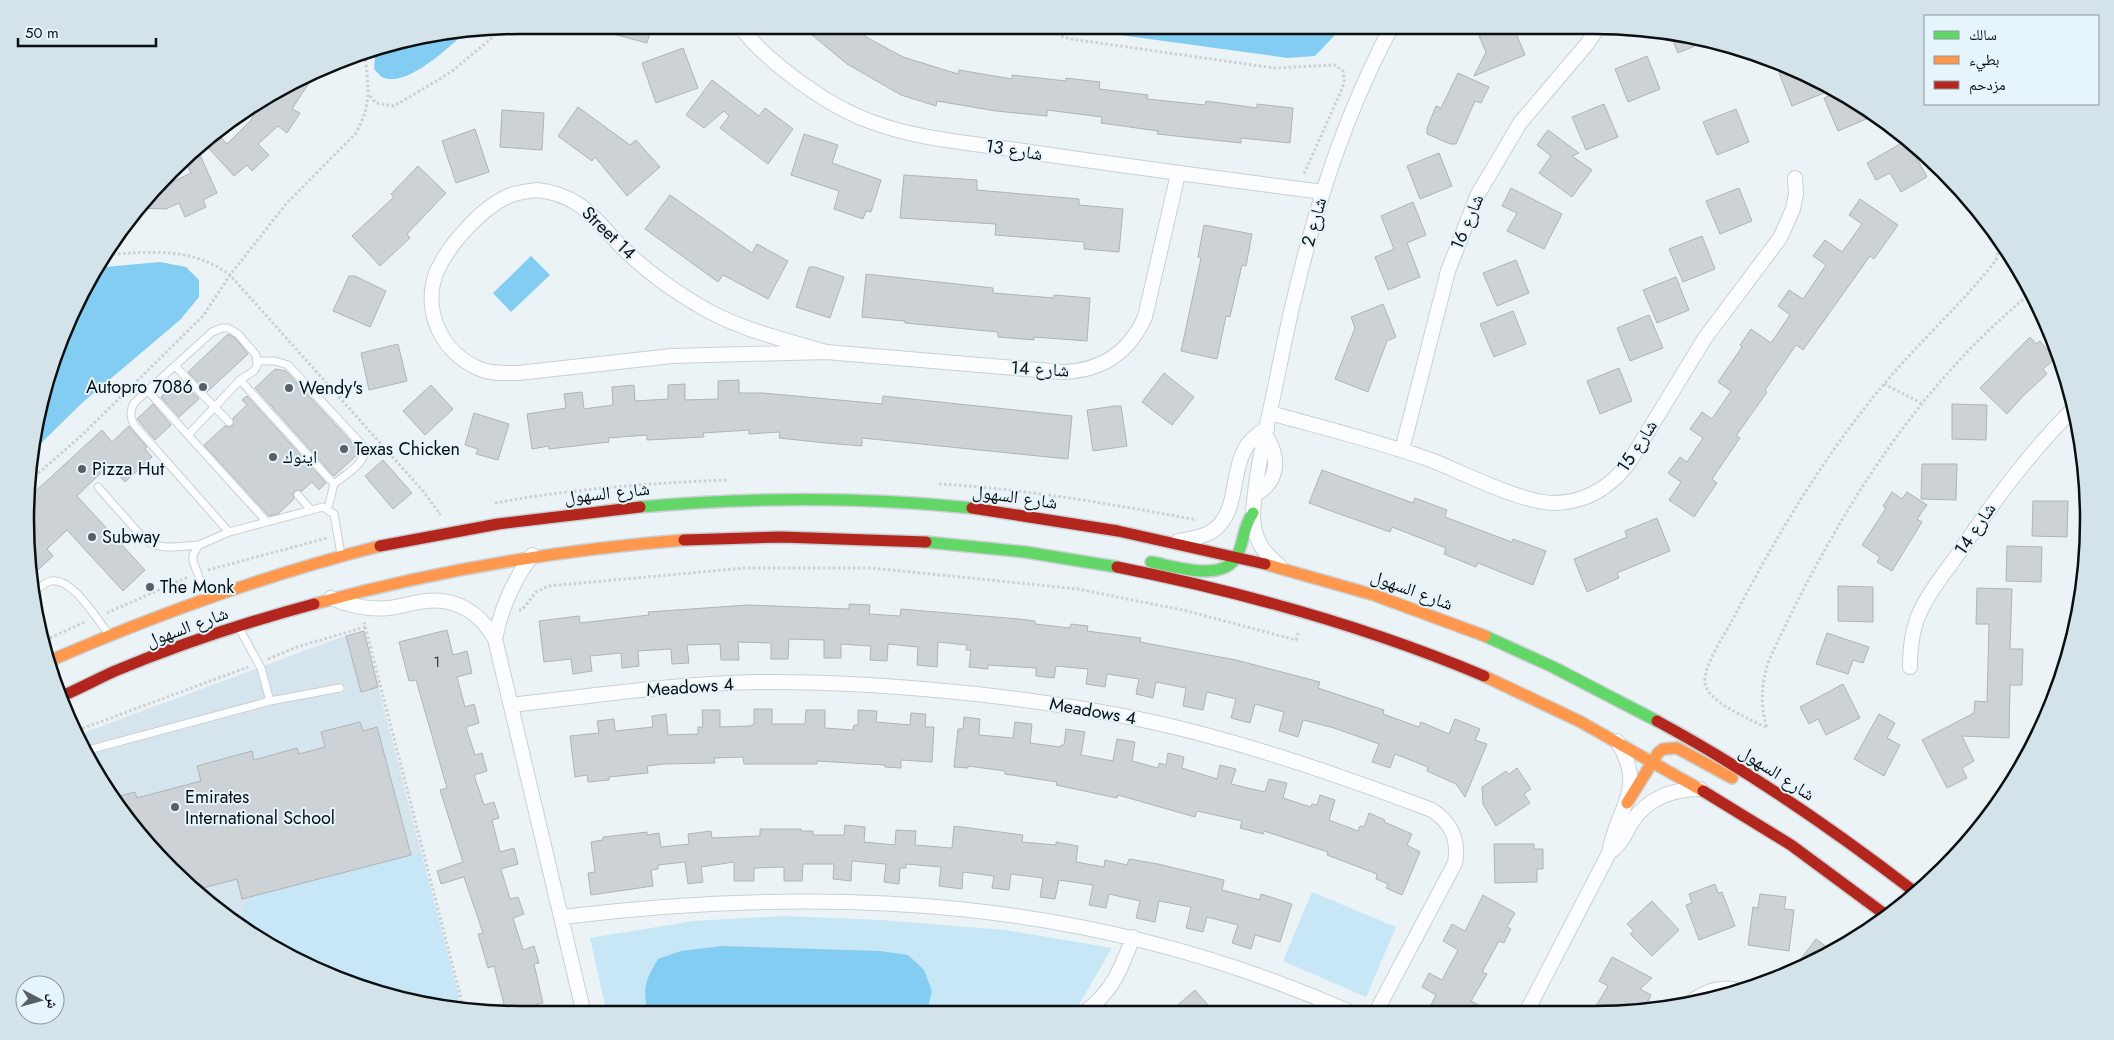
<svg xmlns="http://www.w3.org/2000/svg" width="2114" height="1040" viewBox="0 0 2114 1040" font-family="Jost,'Noto Naskh Arabic',sans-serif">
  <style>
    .built { fill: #d6e5ed }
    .green { fill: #c7e6f6 }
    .water { fill: #82cdf1 }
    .building { fill: #ccd2d5; stroke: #aeb4b8 }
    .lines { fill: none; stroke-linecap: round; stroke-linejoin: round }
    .lane-casing { stroke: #cad0d3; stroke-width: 9 }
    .street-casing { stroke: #cad0d3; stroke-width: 16 }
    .fast-casing { stroke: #cad0d3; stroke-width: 14 }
    .slow-casing { stroke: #cad0d3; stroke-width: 14 }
    .jam-casing { stroke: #cad0d3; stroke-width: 14 }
    .path { stroke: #cdd0d2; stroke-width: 3; stroke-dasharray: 2.5 2.5; stroke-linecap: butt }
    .lane { stroke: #fcfdfe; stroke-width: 7 }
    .street { stroke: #fcfdfe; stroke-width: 14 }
    .fast { stroke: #63d668; stroke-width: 11 }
    .slow { stroke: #ff974d; stroke-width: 11 }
    .jam { stroke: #b3261e; stroke-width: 11 }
    .poi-dot { fill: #595f62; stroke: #e6f4fc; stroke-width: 2 }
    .labels { text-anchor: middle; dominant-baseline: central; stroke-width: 4; stroke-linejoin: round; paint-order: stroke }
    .number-label { font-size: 15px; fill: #3a4042 }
    .street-label { font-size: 18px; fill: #0a0f11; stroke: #e6f4fc }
    .poi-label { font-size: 18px; fill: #0a0f11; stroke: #e6f4fc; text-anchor: start }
    .rim { fill: none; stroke: #0a0f11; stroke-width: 2.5 }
  </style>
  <rect width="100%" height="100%" fill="#ebf3f7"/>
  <path class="built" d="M364 631 462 1010 392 998 301 964 245 931 170 870 109 795 75 736 339 638Z"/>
  <path class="green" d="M421 852 459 997 431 1005 392 998 301 964 245 931 236 924 250 897Z
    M1312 892 1396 927 1366 997 1283 961Z
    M783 916 881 920 1005 930 1112 948 1077 1008 1064 1012 607 1014 590 938 693 921Z"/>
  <path class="water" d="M1066 26H1338L1334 36 1315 56 1288 58 1069 28Z
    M468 30C451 45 407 89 382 77 379 75 376 71 374 69L376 47 424 34Z
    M531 256 550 275 511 312 493 293Z
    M160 262 186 267 199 280V297L180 320 83 402 31 453 35 423 63 331 91 272 94 268Z
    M722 946 880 951 908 955 924 970 932 991 927 1012 648 1014C643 987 644 983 658 959L681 951Z"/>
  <path class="building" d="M599 25H652L647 43 598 30Z
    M800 25H853L866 37 903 57 958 74 959 70 1012 79V75L1066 81V78L1100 82 1099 89 1148 95 1147 99 1205 105 1206 101 1257 108V104L1293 108 1290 143 1241 138V143L1157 134 1158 131 1101 123 1102 117 1047 110V116L996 111 937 101 936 106 901 95 847 64Z
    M1503 26H1513L1525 55 1474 76 1486 52 1479 36Z
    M1670 33 1702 39 1709 40 1678 53Z
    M683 48 698 88 656 103 642 63Z
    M1647 56 1660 89 1628 102 1615 69Z
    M1792 68 1819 80 1824 93 1792 106 1779 73Z
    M316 72 292 109 300 113 287 133 278 126 258 144 269 155 252 171 247 165 234 176 203 142 215 131 227 144 250 121 267 95Z
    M1458 73 1489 87 1481 103 1475 101 1456 144H1450L1427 134V128L1436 106 1441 108Z
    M712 80 759 116 765 108 793 129 768 164 720 128 729 116 724 111 704 128 686 115Z
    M1839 92 1860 105 1876 115 1838 131 1824 98Z
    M1604 104 1618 137 1586 150 1572 117Z
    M578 107 630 145 636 140 660 167 627 196 595 157 592 161 558 136Z
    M1736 109 1749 142 1717 155 1703 122Z
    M502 110 544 113 542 150 500 147Z
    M475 129 489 172 456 183 442 141Z
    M1548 130 1579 153 1572 156 1592 170 1572 197 1539 173 1551 156 1537 145Z
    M804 134 838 145 832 163 881 180 871 212 866 211 863 219 834 209 839 191 791 175Z
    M1907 140 1927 177 1901 192 1890 173 1876 180 1867 163Z
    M197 148 217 193 203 200 206 207 185 217 179 203 166 209 138 208 149 193 191 173 184 159Z
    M1439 153 1452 186 1420 199 1407 166Z
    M418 166 446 193 407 234 410 238 380 266 352 236 394 197 391 194Z
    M904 175 977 180V190L1079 199V205L1123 209 1119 252 1084 249V242L995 235 996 224 900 218Z
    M1511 188 1562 214 1544 249 1507 231 1517 213 1502 206Z
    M1739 188 1752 221 1720 234 1706 201Z
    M670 195 752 253 757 244 788 261 768 299 723 275 718 282 645 229Z
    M1860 199 1898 225 1874 259 1870 256 1803 350 1796 345 1765 390 1767 392 1736 436 1740 438 1712 479 1717 483 1694 517 1669 500 1681 482 1668 473 1680 457 1687 462 1703 438 1690 429 1702 412 1712 419 1731 391 1718 382 1742 347 1740 345 1751 329 1771 343 1790 315 1778 306 1789 290 1803 299 1826 265 1813 256 1825 240 1842 252 1862 224 1849 215Z
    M1413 202 1426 235 1407 243 1420 277 1388 290 1375 257 1394 249 1381 216Z
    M1204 225 1252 234 1246 266 1242 265 1230 317 1226 316 1217 359 1181 351 1201 258 1198 257Z
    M1702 236 1715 269 1683 282 1669 249Z
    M1516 260 1529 293 1497 306 1483 273Z
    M809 267H815L844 277 830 318 796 307Z
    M866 274 993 288V293L1054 298V295L1090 298 1087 341 1034 337V340L998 337V332L905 323V321L862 317Z
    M349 276H355L386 291 370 327 333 311Z
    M1676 277 1689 310 1657 323 1643 290Z
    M1383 304 1396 337 1387 341 1368 392 1335 379 1355 328 1351 317Z
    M1513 311 1526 344 1494 357 1480 324Z
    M1649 315 1663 348 1630 361 1617 328Z
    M228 334 235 338 248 354 207 392 188 372Z
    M2030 337 2036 344 2040 341 2055 359 2043 369 2047 374 2023 396 2007 414 1980 388Z
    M398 344 407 381 369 390 361 353Z
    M1619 368 1632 401 1600 414 1587 381Z
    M275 369 286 371 358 449V454L334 476 255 388Z
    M1164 373 1194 397 1172 425 1142 402Z
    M180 379 199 399 179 417 161 397Z
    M739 380V393H763L882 404 883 396 1072 416 1068 459 862 438V446L826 443 779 438 780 432 749 434V430L703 433 704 437 647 440V435L608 438 609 442 549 449V446L532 449 527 414 566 408 564 394 582 392 584 409 613 405 612 387 634 385 635 401 668 399V385L685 384V400L718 399V381Z
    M431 385 453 409 425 435 403 411Z
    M247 396 326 483 319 490 312 482 302 491H295L293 494 294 499 278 514 269 516 204 445 225 426 230 427 233 425V418L247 405 242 400Z
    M153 404 171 425 155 440 137 419Z
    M1952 404 1987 405 1986 440 1952 439Z
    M1115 406H1121L1127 446 1093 451 1087 410Z
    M474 413 509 424 498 460 476 454 478 449 465 445Z
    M129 426 147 447 145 449 152 457 125 482 109 465 77 496 145 570 123 591 67 530 47 549 53 556 29 578 26 500 102 430 112 442Z
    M383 460 412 493 393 509 365 476Z
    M1922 464H1957L1956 500 1921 499Z
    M1322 470 1413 503 1415 498 1447 510 1445 517 1512 542 1513 539 1546 551 1533 585 1478 563 1476 567 1444 554 1446 548 1392 527 1390 532 1309 503Z
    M1892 492 1902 499 1907 492 1927 505 1917 519 1922 522 1892 571 1877 562 1880 557 1862 545 1886 508 1883 506Z
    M2033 501H2068L2067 537 2032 536Z
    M1657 518 1670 551 1617 573 1619 578 1587 592 1574 559 1627 537 1625 531Z
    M2007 546 2042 547 2041 582 2006 581Z
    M1838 586 1873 587V622L1838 621Z
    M1977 588 2012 589 2010 649H2023L2022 685H2010L2009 738 1962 736 1974 761 1962 768 1967 778 1947 788 1922 740 1974 713 1975 701 1987 702 1989 624H1976Z
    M849 604 870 605 869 614 900 616 901 609 1019 619 1035 621V624L1070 628 1071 624 1088 626 1087 631 1141 638 1140 642 1236 660 1320 682 1318 688 1384 710 1383 714 1419 727 1421 722 1449 734 1455 719 1480 729 1475 740 1487 744 1465 797 1456 784 1427 771 1428 767 1395 754 1390 768 1372 762 1379 744 1334 728 1303 720 1298 737 1279 731 1284 712 1255 704 1250 723 1231 718 1236 699 1207 692 1203 710 1183 706 1186 688 1156 682 1153 698 1136 694 1139 679 1107 674 1105 687 1086 684 1088 669 1056 666 1054 678 1036 676V668L988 665V669L969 667 971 650H966L967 645 938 642 937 667 917 665 918 647 888 644 887 661 870 660 871 646 841 644V658H824V640L789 639 788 659H771V643L738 642 739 660H721L720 644 687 645 689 663 672 664 671 649 638 651 639 666 622 668 621 653 590 656 592 671 573 674 571 659 544 662 539 621 579 616 580 623 649 615 648 612 748 605 849 609Z
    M447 630 453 655 467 651 472 673 457 677 465 707 474 704 479 723 466 727 475 755 482 753 487 771 474 775 484 805 494 802 499 818 492 820 500 852 514 848 518 864 501 869 510 899 518 897 524 914 513 918 523 950 534 946 539 963 534 964 543 1003 506 1012 494 966 488 968 478 934 483 933 464 877 441 884 437 871 463 862 440 790 447 788 416 680 409 681 399 642Z
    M364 631 378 687 361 692 346 636Z
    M1827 633 1869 647 1863 663 1853 660 1848 674 1816 664Z
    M1843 684 1860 718 1826 735 1818 719 1809 724 1800 707Z
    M754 709H772V724H805L806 710H825V728L853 730 854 725H858V710L877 711 876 722 910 725 911 713 926 714 925 727H934L932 762 901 760V768L885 767V765L817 761V764H744L743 757 714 758 715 763 664 764 647 766 648 773 609 777V780L588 782 587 775 575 777 570 736 599 733 597 721 614 719 615 731 653 727 652 716 666 714 668 735 698 734V727H703L702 710H720V727L750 726 754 724Z
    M1879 714 1895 723 1887 738 1900 745 1884 776 1854 759Z
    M964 717 980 719 979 735 1013 738 1015 722 1032 724 1030 743 1060 747 1061 745H1064L1066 729 1085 732 1081 755 1113 761 1117 739 1135 742 1132 761 1158 768 1159 763 1166 765 1168 753 1184 757 1182 768 1217 779 1220 765 1236 769 1231 784 1265 792 1269 779 1287 783 1283 798 1311 807 1312 804 1317 805 1320 795 1335 800 1329 820 1358 831 1360 826 1364 827 1369 813 1385 820 1384 822 1412 834 1407 845 1420 852 1402 895 1386 888 1388 884 1376 879 1377 874 1327 855 1328 852 1264 831 1263 834 1240 828 1242 821 1197 811 1195 817 1118 795 1117 798 1056 785 1057 782 1005 774V771L968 766V768L954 767 958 729H963Z
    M360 722 363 731 377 727 411 855 242 899 237 879 195 890 170 870 111 798 135 792 137 798 201 781 197 766 252 751 254 760 297 748 299 754 325 747 321 732Z
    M1517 768 1531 789 1524 794 1530 803 1496 826 1483 804 1482 787 1506 771 1509 774Z
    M845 825 865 827 864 842 895 845 896 830 916 831 915 845 952 848 954 826 1023 835 1022 842 1056 845V842L1078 846 1076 862 1104 867 1105 860 1127 865 1129 859 1158 864 1224 880 1222 890 1260 900 1261 894 1292 904 1280 942 1255 935 1251 949 1232 943 1238 925 1207 917 1203 932 1186 928 1191 907 1159 901 1155 922 1136 918 1140 901 1109 894 1106 908 1089 905 1093 885 1059 880 1055 899 1040 897 1043 878 1011 874 1009 890 992 888 994 876 963 872 962 889 939 886 941 867 906 864V868H900L899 884 884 882 886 864 852 861 851 881 833 879 834 864H803L802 881H784V867L754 868V881H734V862L701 867 703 882 688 884 685 862 658 865V869L651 870 653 886 591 895 588 873 595 872 591 842 603 840V837L647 832V835L659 833 661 847 689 844 688 834 711 831 712 838 760 836V829H801V831H813V835H844Z
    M1494 844H1534V849H1543V869H1537V882L1495 883Z
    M1715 884 1718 893 1722 892 1735 926 1699 940 1686 905 1692 903 1689 894Z
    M1760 894 1786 897 1784 909 1794 910 1789 951 1748 945 1753 907 1758 908Z
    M1483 895 1515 913 1507 927 1511 929 1504 943 1499 941 1482 972 1487 974 1471 1001 1490 1011H1428L1436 995 1422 987 1429 973 1442 980 1458 950 1443 941 1452 924 1465 931Z
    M1652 901 1679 930 1652 956 1630 934 1634 931 1627 924Z
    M1816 939 1832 951 1789 974Z
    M1612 957 1652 978 1640 989 1651 995 1643 1011H1593L1608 986 1599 981Z
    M1195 990 1214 1012H1170Z"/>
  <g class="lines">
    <g class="lane-casing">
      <path id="lane" d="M257 361H275L288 365 363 446C370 462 344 475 334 484
        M175 366 229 422
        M240 380 334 484 328 508
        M148 391 267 522
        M188 435 240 380 254 371 257 366 256 355 238 334 228 328H222L212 332 134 403C129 412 130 419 136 427L229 532
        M98 487 143 538C160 552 178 546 199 545
        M298 495 311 510
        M31 595C37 590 43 583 51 581 72 577 96 618 108 633
        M206 596 193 561V555L199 545 229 532 323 507 334 514 341 554
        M270 701 340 688
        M82 749H92L270 701 261 668 239 628"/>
    </g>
    <g class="street-casing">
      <path id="street" d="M739 25C766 62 829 107 872 122 920 140 973 143 1024 151 1123 166 1223 179 1323 192
        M537 190C586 195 598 226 631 256 651 274 674 291 698 305 737 329 783 339 826 352L672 356 518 373C506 373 492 374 480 369 442 354 421 310 437 271 449 244 483 206 511 195 519 192 528 191 537 190Z
        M826 352 1062 372C1101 371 1129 353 1145 317L1178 174
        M1270 413C1324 428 1378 441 1431 460 1464 473 1520 502 1553 503 1585 503 1610 487 1628 464L1705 338 1780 238 1793 209 1796 194 1795 178
        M1402 450 1448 271 1478 194 1520 123 1587 44 1599 26
        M1255 495C1279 481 1280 458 1266 436
        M1178 541C1189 539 1199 538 1209 533 1249 511 1220 450 1267 429
        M1279 565C1261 551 1253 537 1253 513 1256 468 1268 422 1277 378 1301 256 1333 136 1392 26
        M331 598C350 606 368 610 388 608 401 607 413 602 426 601 457 598 480 613 495 639L584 1014
        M495 639C501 608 513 581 532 555
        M1910 667C1910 648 1912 629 1920 612 1929 591 1945 573 1958 554 1994 501 2028 454 2074 408
        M511 705C592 696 673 684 755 682 829 681 902 686 976 694 1056 703 1135 715 1213 737 1287 757 1360 783 1432 810 1452 823 1459 840 1455 863L1376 1012
        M1609 853C1621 845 1625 834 1632 822 1647 798 1674 789 1700 789
        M562 917C836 884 1094 898 1350 1012
        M1689 1003C1703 993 1719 985 1738 990
        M1527 1011 1609 853C1616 808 1648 790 1617 741
        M1085 1012C1113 991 1121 969 1133 937"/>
    </g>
    <g class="fast-casing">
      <path id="fast" d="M640 507C751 497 862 497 972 508
        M926 542 1025 552 1117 567
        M1151 562C1174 566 1223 583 1237 556 1244 542 1243 526 1253 513
        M1485 636 1553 667 1657 721"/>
    </g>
    <g class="slow-casing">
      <path id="slow" d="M1265 564 1374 595 1485 636
        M314 604C437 570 557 550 684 540
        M47 662C155 615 265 575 380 546
        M1484 676 1579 721 1703 791
        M1627 803 1658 753 1663 749 1677 748 1732 778"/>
    </g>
    <g class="jam-casing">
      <path id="jam" d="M972 508 1118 531 1265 564
        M684 540 781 537 926 542
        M380 546 498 524 640 507
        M1117 567C1242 592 1366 626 1484 676
        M60 697C79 689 97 679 115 671 180 644 247 622 314 604
        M1657 721C1748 770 1833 829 1915 892
        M1703 791 1791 845 1887 916"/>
    </g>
    <path class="path" d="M1050 26 1061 36 1071 39 1274 68 1335 65 1343 71 1344 81 1342 89 1304 174
      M370 96 376 103 394 106 413 95 451 72 505 27
      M1998 238 1999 248 1996 260C1962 304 1920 341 1885 383 1824 455 1775 538 1732 621 1724 635 1703 667 1705 683 1707 702 1750 719 1767 728 1760 704 1761 684 1769 660 1833 522 1912 390 2032 292
      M103 255C149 252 191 246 230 275L423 491 440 514H439
      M1884 384 1921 403
      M27 483 81 436 203 316 230 275 286 204 356 133C374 99 367 86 365 50
      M939 484C1026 489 1111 504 1197 520
      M495 503C571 489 650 483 727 480
      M208 570 327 538
      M519 610H522L536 592 548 586 745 568H870L1078 589 1187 611 1296 640 1299 631
      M107 613 188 577
      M364 622 464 1010
      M41 642 85 622
      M268 659 297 647 365 627
      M73 732 248 667"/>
    <use href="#lane" class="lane"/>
    <use href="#street" class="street"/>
    <use href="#fast" class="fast"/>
    <use href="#slow" class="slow"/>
    <use href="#jam" class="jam"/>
  </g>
  <g class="poi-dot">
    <circle cx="203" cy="387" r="5"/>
    <circle cx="289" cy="388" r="5"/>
    <circle cx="344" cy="449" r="5"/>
    <circle cx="273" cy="457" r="5"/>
    <circle cx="82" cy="469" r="5"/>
    <circle cx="92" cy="537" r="5"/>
    <circle cx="150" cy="587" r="5"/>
    <circle cx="175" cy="807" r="5"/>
  </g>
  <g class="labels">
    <g class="number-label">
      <text x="437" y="662">1</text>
    </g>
    <g class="street-label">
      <text transform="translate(1014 150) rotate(9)">شارع 13</text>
      <text transform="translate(1314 222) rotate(-74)">شارع 2</text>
      <text transform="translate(1467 222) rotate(-67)">شارع 16</text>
      <text transform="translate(609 233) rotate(44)">Street 14</text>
      <text transform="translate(1040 369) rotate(3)">شارع 14</text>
      <text transform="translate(1637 446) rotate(-57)">شارع 15</text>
      <text transform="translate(607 493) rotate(-6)">شارع السهول</text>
      <text transform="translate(1015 497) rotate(8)">شارع السهول</text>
      <text transform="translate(1975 529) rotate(-56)">شارع 14</text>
      <text transform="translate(1412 590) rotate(20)">شارع السهول</text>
      <text transform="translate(187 627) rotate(-20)">شارع السهول</text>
      <text transform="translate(690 687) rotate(-4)">Meadows 4</text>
      <text transform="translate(1093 711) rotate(10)">Meadows 4</text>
      <text transform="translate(1777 773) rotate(33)">شارع السهول</text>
    </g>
    <g class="poi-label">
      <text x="193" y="387" text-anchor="end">Autopro 7086</text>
      <text x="299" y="388">Wendy's</text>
      <text x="354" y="449">Texas Chicken</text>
      <text x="283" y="457">اينوك</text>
      <text x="92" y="469">Pizza Hut</text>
      <text x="102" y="537">Subway</text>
      <text x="160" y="587">The Monk</text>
      <text x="185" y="797">Emirates<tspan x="185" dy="21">International School</tspan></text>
    </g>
  </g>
  <path d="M0 0H2114V1040H0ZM520 34H1594A486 486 0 0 1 2080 520V520A486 486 0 0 1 1594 1006H520A486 486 0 0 1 34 520V520A486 486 0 0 1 520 34Z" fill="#d4e2e9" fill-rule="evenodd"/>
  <path class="rim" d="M520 34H1594A486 486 0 0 1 2080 520V520A486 486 0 0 1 1594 1006H520A486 486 0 0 1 34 520V520A486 486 0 0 1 520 34Z"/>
  <rect x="1924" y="15" width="175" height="90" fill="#e6f4fc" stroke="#8e989e"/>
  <rect x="1934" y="31" width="25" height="8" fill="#63d668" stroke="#8e989e"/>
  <text x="1969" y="40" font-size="15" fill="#0a0f11">سالك</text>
  <rect x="1934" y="56" width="25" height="8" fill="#ff974d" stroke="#8e989e"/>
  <text x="1969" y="65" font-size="15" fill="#0a0f11">بطيء</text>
  <rect x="1934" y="81" width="25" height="8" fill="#b3261e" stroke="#8e989e"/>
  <text x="1969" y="90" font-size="15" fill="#0a0f11">مزدحم</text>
  <g transform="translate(40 1000) rotate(96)"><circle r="24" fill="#e6f4fc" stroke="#8e989e"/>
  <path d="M0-4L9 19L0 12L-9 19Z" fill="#595f62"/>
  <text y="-8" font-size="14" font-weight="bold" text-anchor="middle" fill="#0a0f11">ش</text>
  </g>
  <path d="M18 38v8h138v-8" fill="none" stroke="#0a0f11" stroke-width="2.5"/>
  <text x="25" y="38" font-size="15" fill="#0a0f11" stroke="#e6f4fc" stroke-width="4" paint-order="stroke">50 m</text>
</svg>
